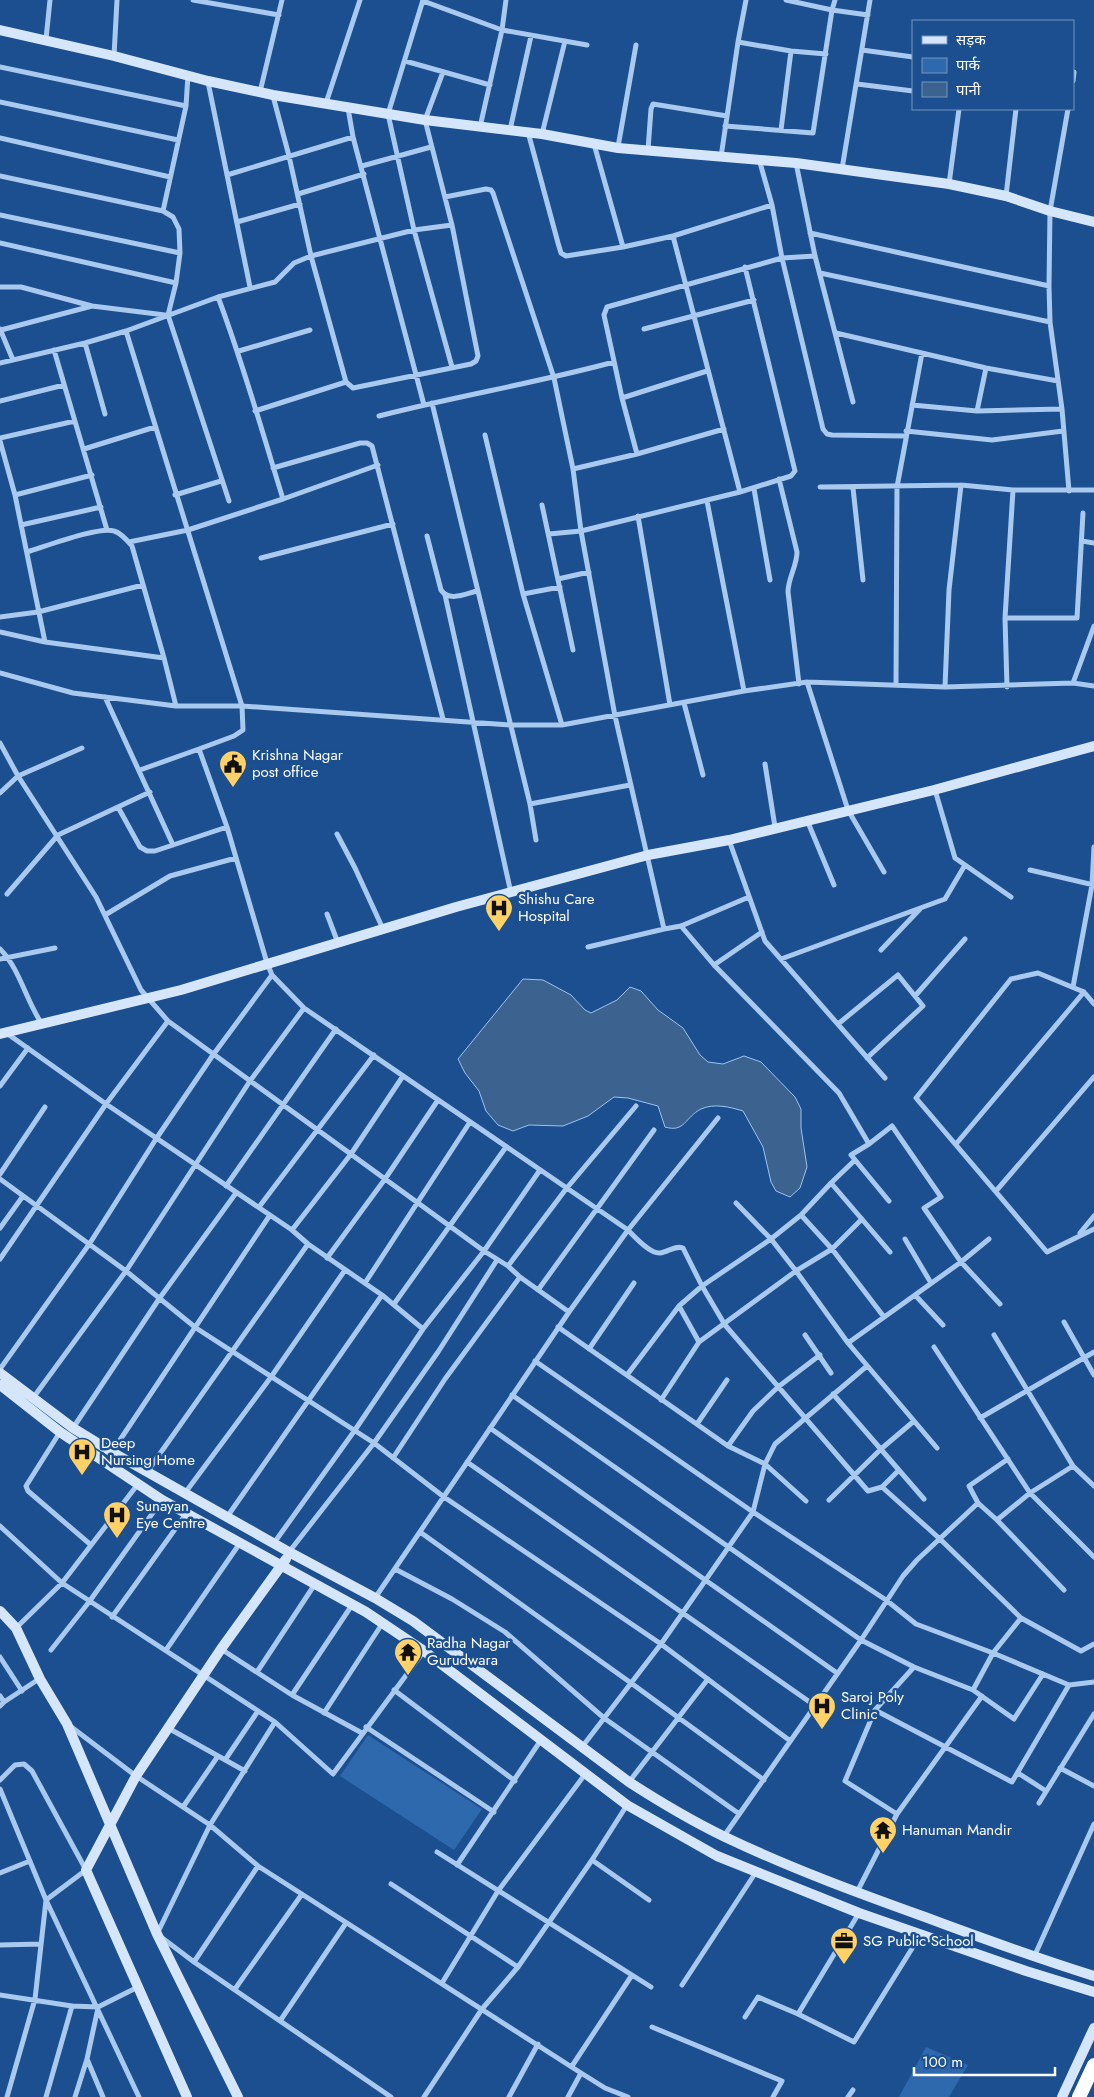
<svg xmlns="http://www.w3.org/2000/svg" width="1094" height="2097" viewBox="0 0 1094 2097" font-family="Jost,'Noto Sans Devanagari',sans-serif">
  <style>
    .green { fill: #2e69ad }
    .water { fill: #3c6290; stroke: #9cc4f0 }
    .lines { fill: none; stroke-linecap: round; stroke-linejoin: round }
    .street { stroke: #a9c9ee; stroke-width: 5 }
    .secondary { stroke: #d6e6fa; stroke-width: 10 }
    .highway { stroke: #fff; stroke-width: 14 }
    .labels { text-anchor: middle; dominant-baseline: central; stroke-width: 5; stroke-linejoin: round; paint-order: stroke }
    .poi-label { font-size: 15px; fill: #fff; stroke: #1b4f8f; text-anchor: start }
  </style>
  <rect width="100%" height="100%" fill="#1b4f8f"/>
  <path class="green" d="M368 1735 482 1809 454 1850 340 1776Z
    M926 2047 968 2065 949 2097H899Z"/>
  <path class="water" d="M523 979 543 980 571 995 585 1010 591 1013 617 1000 630 987 641 991 658 1010 683 1028 700 1055 708 1062 723 1064 744 1056 761 1062 795 1097 801 1109V1128L807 1167 800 1188 790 1197 776 1191 771 1182 763 1147 743 1111C730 1107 714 1103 701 1109 685 1117 685 1133 665 1127L658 1106 628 1098 614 1097 588 1116 563 1126 529 1125 513 1131 498 1125 486 1111 479 1091 465 1073 458 1059Z"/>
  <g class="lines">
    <path class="street" d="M193 0 279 15
      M423 0 388 114 414 230 452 367
      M786 0 832 10 868 15
      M423 1 502 30 587 45
      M46 39 50 0
      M738 42 791 51 826 54
      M862 50 913 57
      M114 56 117 0
      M405 61 490 85
      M0 67 186 106
      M1073 81 1074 72
      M208 82 250 287
      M857 84 913 91
      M260 92 282 0
      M273 96 289 156 311 256 346 382 353 388 471 364 476 361 478 356 452 225 425 120 443 72
      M0 102 178 140
      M326 103 360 0
      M348 108 353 137 424 405
      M1068 109 1050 211 1049 286 1050 322 1062 409 1069 491
      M725 126 813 133 832 10 835 0
      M480 127 502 30 506 0
      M510 130 531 36
      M781 130 791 51
      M528 132 558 243 561 253 566 256 623 247 673 236 772 205
      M542 134 565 41
      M0 138 170 177
      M594 144 623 247
      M618 147 636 45
      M648 150 651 109 653 104 727 116
      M721 157 738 42 746 0
      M759 159 772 205 782 258 823 429 827 434 832 435 905 436
      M796 163 815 256 853 402
      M362 166 431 147
      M842 169 870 0
      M227 175 353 137
      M0 176 163 211 173 217 179 229 180 253 176 283 168 315 229 501
      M949 184 959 109
      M298 194 364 174
      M1006 196 1016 109
      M445 197 486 189 491 190 493 193 554 378 573 469 581 531 615 716 664 929 681 926 749 897
      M163 211 186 106 188 75
      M0 215 180 253
      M237 222 300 204
      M810 233 1049 286
      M0 243 176 283
      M820 273 1050 322
      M0 287H21L92 306 165 315
      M0 329 13 360
      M644 329 754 300
      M1 330 92 306
      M126 331 242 706 243 730 234 736 199 749
      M836 333 986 368 1058 381
      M85 343 105 414
      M54 350 107 530
      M239 351 310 330
      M0 363 85 343 126 331 218 297 275 282 294 263 311 256 414 230 452 225
      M622 398 707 371
      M0 401 64 385
      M432 403 530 804 536 840
      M912 405 977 411 1062 409
      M255 411 346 382
      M977 411 986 368
      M379 416C457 396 536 383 614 362
      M906 431 992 440 1063 431
      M485 435 523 594 562 725
      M0 438 75 421
      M0 441 15 495 45 642
      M84 449 155 427
      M637 454 622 398 604 315 607 307 782 258 815 256
      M273 468 360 443H367L372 446 443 719
      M573 469 637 454 724 429
      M779 479 797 552C797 566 788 578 788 592L799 684
      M820 487 961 485 1013 490H1094
      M853 488 863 580
      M754 489 770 580
      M740 492 791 476 795 471 745 267
      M15 495 92 475
      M175 495 221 481
      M283 499 378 465
      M707 501 744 691
      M542 505 573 650
      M638 516 670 705
      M21 525 101 507
      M549 534 581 531 740 492 673 236
      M427 536 441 590C449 602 465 594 477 591
      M1082 541 1094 543
      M129 542 188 530 283 499C262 431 243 363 218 297
      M27 552C44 547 99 526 114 531 121 533 127 540 132 546L164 658
      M261 558 393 524
      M558 579 589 572
      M523 594 560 587
      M445 595 511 893
      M0 617 38 612 143 585
      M1005 618H1077L1083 513
      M0 632 45 642 164 658 176 706
      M0 673 73 693 176 706H242L511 725H562L744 691 807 682 945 687 1073 683 1094 686
      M807 682 848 810 884 872
      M1073 683 1094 626
      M896 685 897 487 922 353
      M945 687 949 590 961 485
      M1007 687 1005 618 1013 490
      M105 697 173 845
      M684 703 703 775
      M0 743 18 776 96 897 141 990 168 1021 484 1251 508 1266 520 1277 569 1312
      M765 764 775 827
      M140 770 199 749 227 827 267 963 272 975 304 1008 628 1230C635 1237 650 1254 660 1253 668 1252 675 1245 683 1248L702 1286 725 1325 868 1491 882 1487
      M935 790 955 858 1011 897
      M0 793 18 776 82 748
      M530 804 630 785
      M118 807 140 847 147 851H155L227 827
      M807 820 834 885
      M337 834 355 868 383 929
      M729 840 765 941 885 1078
      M1030 870 1094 885
      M7 894 58 835 150 792
      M327 914 338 943
      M105 915 170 876 236 858
      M681 926 714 965 839 1093 869 1144
      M588 947 664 929
      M0 949C20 969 26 1001 42 1024
      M881 950 920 909
      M0 959 55 948
      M781 959 945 899 965 865
      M714 965 762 932
      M1073 987 1092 885 1094 847
      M915 996 965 939
      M1094 1004 1084 992 1038 973 1011 979 916 1098 1047 1252 1094 1229
      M838 1024 898 975 923 1006 867 1058
      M5 1032 106 1104 292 1230 308 1244 382 1295 423 1329
      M0 1086 28 1048
      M956 1144 1084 992
      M0 1174 45 1107
      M0 1179 126 1271 196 1328 374 1443 444 1497 661 1644 789 1740
      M831 1183 855 1160
      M226 1186 336 1029
      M996 1191 1094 1077
      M889 1201 851 1155 869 1144 892 1126 941 1197 924 1208 961 1262 1000 1304
      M736 1203 771 1239 796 1271 848 1343 937 1448
      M259 1207 374 1055
      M0 1228 23 1196
      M292 1230 351 1154 403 1076
      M1080 1233 1094 1216
      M905 1239 931 1283
      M327 1258 385 1179 438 1100
      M0 1259 106 1104 168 1021
      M508 1266 566 1189 636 1106
      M365 1283 470 1122
      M538 1290 654 1130
      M915 1295 943 1325
      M394 1304 506 1147
      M679 1306 699 1342
      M884 1317 832 1249 801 1215 831 1183 890 1252
      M1064 1322 1094 1375
      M558 1327 728 1446 765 1464 806 1501
      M805 1335 831 1373
      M994 1335 1073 1466 1094 1486
      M848 1343 961 1262 989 1239
      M934 1347 1030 1493 1094 1557
      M589 1349 634 1283
      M535 1361 753 1512 886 1600 916 1624 993 1653 1069 1685 1094 1682
      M0 1369 90 1243 156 1139 213 1055 272 975
      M627 1375 679 1306 702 1286 771 1239 801 1215
      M833 1394 924 1499
      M512 1395 861 1640 914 1667 973 1690 1014 1719 1043 1674
      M33 1398 126 1271 250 1081 304 1008
      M661 1400 699 1342 796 1271 832 1249 862 1219
      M980 1418 1094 1352
      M697 1424 727 1380
      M73 1428 159 1299 236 1193
      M490 1428 837 1673
      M60 1432 26 1486 28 1491 91 1545
      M728 1446 753 1411 778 1387 820 1355
      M112 1452 270 1215
      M393 1458 445 1379 520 1277
      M1008 1459 969 1486 978 1503 997 1520 1030 1493 1073 1466
      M467 1462 814 1705
      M899 1470 882 1487 940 1539 1021 1618 1081 1651 1094 1644
      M147 1472 308 1244
      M185 1493 271 1377 345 1270
      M829 1500 881 1449 914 1421
      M227 1517 382 1295
      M997 1520 1064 1590
      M0 1526 62 1583 275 1722 333 1774 424 1651
      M420 1532 631 1683 764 1780
      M274 1543 355 1430 423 1329 484 1251 540 1170
      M289 1552 374 1443 438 1352 497 1260
      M395 1569 452 1599 505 1632 604 1718 738 1813
      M375 1598 569 1312 628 1230 718 1118
      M112 1617 186 1514
      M16 1628 62 1583 138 1484
      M221 1649 292 1695 362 1733
      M51 1650 89 1602 162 1500
      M166 1650 240 1543
      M0 1657 22 1691
      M914 1667 875 1710 1012 1782 1069 1685
      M257 1672 315 1584
      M394 1690 515 1781
      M973 1690 993 1653 1021 1618
      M292 1695 352 1605
      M0 1696 4 1702 0 1706
      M4 1702 39 1679
      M875 1710 845 1781 897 1814
      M324 1713 382 1624
      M70 1726 136 1776 210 1825 258 1866 581 2073 605 2088 628 2097
      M366 1727 494 1812
      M168 1728 245 1771
      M582 1747 661 1644 753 1512 765 1464 775 1444 867 1366
      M225 1760 258 1711
      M1060 1768 1094 1786
      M1018 1773 1046 1791
      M0 1780 15 1765 24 1764 32 1771 86 1870 46 1900 35 1999 7 2097
      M629 1782 708 1679
      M0 1789 46 1900 139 2097
      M1039 1803 1094 1714
      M183 1807 218 1756
      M724 1836 861 1640 903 1576 917 1560 978 1503
      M437 1852 651 1987
      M592 1860 649 1900
      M457 1865 541 1740
      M258 1866 194 1962 391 2097
      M0 1873 30 1861
      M391 1884 518 1967
      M857 1892 897 1814 982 1696
      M859 1913 798 2014 854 2042 921 1934
      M0 1945 41 1944
      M1034 1957 1094 1824
      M194 1962 157 1934 210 1825 275 1722
      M442 1983 498 1891 586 1773
      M682 1985 756 1872
      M235 1989 302 1894
      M0 1995 72 2006 98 2007 138 1987
      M745 2017 758 1997 798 2014
      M280 2021 346 1923
      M652 2027 782 2081 773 2097
      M87 2059 103 2097
      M572 2066 632 1975
      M46 2097 72 2006
      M75 2097 87 2059 98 2008
      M424 2097 482 2009 518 1967 592 1860 627 1805
      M509 2097 538 2044
      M568 2097 581 2073
      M848 2097 853 2090"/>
    <path class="secondary" d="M0 30 114 56 208 81 273 95 425 120 542 134 618 148 796 163 949 184 1006 196 1050 211 1094 222
      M0 1034 181 990 456 907 648 855 729 840 934 790 1094 746
      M0 1373 73 1428 112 1452 289 1552 375 1598 413 1621 629 1782C660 1802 692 1821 725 1837 790 1868 858 1893 925 1917 981 1938 1037 1958 1094 1976
      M0 1385 60 1432 162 1500 366 1612 424 1651 627 1805 717 1856 859 1913 1026 1971 1094 1992
      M0 1611 16 1628 40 1679 67 1724 157 1934 238 2097
      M187 2097 86 1870 136 1776 221 1649 286 1559
      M1062 2097 1094 2028"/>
    <path class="highway" d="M1079 2097 1094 2065"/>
  </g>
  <defs>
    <g id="civic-pin" transform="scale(1.4375)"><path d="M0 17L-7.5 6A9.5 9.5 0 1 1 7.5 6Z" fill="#ffd166" stroke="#1b4f8f"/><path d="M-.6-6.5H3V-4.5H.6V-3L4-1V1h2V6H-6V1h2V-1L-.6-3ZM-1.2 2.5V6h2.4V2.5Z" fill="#111"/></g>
    <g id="hospital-pin" transform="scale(1.4375)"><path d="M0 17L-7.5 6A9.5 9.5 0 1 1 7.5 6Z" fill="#ffd166" stroke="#1b4f8f"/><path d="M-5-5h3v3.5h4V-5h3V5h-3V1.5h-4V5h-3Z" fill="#111"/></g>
    <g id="temple-pin" transform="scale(1.4375)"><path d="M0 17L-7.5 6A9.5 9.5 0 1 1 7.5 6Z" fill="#ffd166" stroke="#1b4f8f"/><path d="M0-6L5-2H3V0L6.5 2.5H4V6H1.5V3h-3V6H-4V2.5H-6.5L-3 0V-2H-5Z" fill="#111"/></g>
    <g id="office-pin" transform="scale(1.4375)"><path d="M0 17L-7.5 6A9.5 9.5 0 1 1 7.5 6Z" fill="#ffd166" stroke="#1b4f8f"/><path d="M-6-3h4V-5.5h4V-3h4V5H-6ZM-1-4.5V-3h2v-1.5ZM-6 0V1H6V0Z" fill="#111"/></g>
  </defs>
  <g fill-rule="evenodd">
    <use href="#civic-pin" x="233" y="764"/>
    <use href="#hospital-pin" x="499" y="908"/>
    <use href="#hospital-pin" x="82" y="1452"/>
    <use href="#hospital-pin" x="117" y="1515"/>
    <use href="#temple-pin" x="408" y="1652"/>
    <use href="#hospital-pin" x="822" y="1706"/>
    <use href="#temple-pin" x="883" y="1830"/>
    <use href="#office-pin" x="844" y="1941"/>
  </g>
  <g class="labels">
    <g class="poi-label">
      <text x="252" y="755">Krishna Nagar<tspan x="252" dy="17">post office</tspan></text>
      <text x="518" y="899">Shishu Care<tspan x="518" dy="17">Hospital</tspan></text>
      <text x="101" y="1443">Deep<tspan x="101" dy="17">Nursing Home</tspan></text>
      <text x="136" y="1506">Sunayan<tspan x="136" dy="17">Eye Centre</tspan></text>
      <text x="427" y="1643">Radha Nagar<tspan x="427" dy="17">Gurudwara</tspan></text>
      <text x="841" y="1697">Saroj Poly<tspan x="841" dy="17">Clinic</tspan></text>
      <text x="902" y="1830">Hanuman Mandir</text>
      <text x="863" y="1941">SG Public School</text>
    </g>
  </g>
  <rect x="912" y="20" width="162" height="90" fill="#1b4f8f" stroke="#7695bc"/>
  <rect x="922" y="36" width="25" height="8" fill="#d6e6fa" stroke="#7695bc"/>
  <text x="956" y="45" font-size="15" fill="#ffffff">सड़क</text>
  <rect x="922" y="58" width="25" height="15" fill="#2e69ad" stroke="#7695bc"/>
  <text x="956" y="70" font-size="15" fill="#ffffff">पार्क</text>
  <rect x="922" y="82" width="25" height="15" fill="#3c6290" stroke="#7695bc"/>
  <text x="956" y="95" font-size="15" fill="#ffffff">पानी</text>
  <path d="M914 2067v8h141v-8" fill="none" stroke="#ffffff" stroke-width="2.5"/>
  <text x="922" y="2067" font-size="15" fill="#ffffff" stroke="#1b4f8f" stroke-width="4" paint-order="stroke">100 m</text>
</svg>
